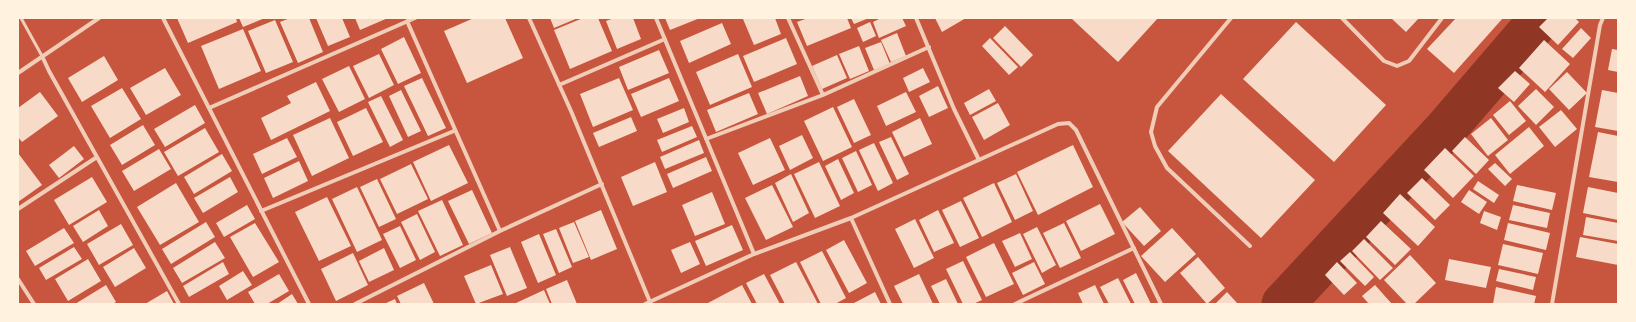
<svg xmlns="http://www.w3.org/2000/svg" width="1636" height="322" viewBox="0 0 1636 322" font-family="Commissioner,sans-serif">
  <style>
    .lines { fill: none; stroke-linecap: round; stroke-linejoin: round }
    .river { stroke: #8f3625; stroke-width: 43 }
    .building { fill: #f7dbc8 }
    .service { stroke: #f1ccb7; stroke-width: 3 }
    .minor { stroke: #f1ccb7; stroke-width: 4 }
  </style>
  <rect width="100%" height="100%" fill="#c8553d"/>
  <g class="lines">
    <path class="river" d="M1283 304 1443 132 1541 18"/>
  </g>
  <path class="building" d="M177 18H236L237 22 188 43Z
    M239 18H265L243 27Z
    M290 18H309L323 52 298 63 280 22Z
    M316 18H342L350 37 328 46Z
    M355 18H388L360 30Z
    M474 18H505L523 58 467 83 444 31Z
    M550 18H578L554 28Z
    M583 18H598L612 51 570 69 554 30Z
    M614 18H633L641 39 617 49 606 21Z
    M665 18H700L670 30Z
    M746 18H775L781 34 754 45 743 19Z
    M808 18H847L851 28 807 46 797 22Z
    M851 18H869L854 24Z
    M881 18H902L906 26 879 38 873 22Z
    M935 18H966L942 32Z
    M1071 18H1158L1118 62Z
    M1391 18H1419L1406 32Z
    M1456 18H1503L1454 73 1427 49Z
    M1548 18H1575L1579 22 1558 45 1539 27Z
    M275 20 293 62 266 73 248 31Z
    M870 22 876 36 863 42 857 28Z
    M1296 22 1386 105 1334 162 1243 79Z
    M722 23 731 44 689 63 680 41Z
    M1005 26 1033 55 1021 67 993 38Z
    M1581 28 1591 38 1573 58 1562 49Z
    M243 29 261 71 219 89 201 46Z
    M897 33 906 56 891 62 881 40Z
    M404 37 421 73 398 84 381 49Z
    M786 38 797 64 754 82 743 56Z
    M990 38 1018 67 1009 75 982 46Z
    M1544 40 1570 64 1545 92 1519 68Z
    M881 42 890 64 874 70 865 48Z
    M859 46 869 71 850 79 839 54Z
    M1612 49 1618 50V72L1608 70Z
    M659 50 669 73 628 90 619 67Z
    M379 54 394 85 369 98 353 66Z
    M738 54 752 87 710 105 696 72Z
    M837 55 847 78 822 89 812 66Z
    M104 56 118 80 82 102 68 78Z
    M349 66 365 99 339 112 322 79Z
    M165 68 181 95 146 115 130 88Z
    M923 68 930 82 909 92 903 78Z
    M1515 71 1530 84 1514 102 1498 88Z
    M1567 72 1587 93 1569 110 1549 89Z
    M800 76 808 96 767 114 758 93Z
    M422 78 446 128 428 136 404 86Z
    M619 78 633 110 593 127 580 94Z
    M669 78 679 101 641 117 631 94Z
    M316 82 330 111 271 140 261 118 291 103 287 96Z
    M938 86 948 108 929 117 919 96Z
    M122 88 141 119 110 138 91 106Z
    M989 89 996 101 970 115 964 103Z
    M1536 89 1554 107 1536 125 1518 106Z
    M401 90 421 131 408 137 389 96Z
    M1602 90 1618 93V131L1595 127Z
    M40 92 58 116 22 142 18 137V108Z
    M906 92 916 112 886 126 877 106Z
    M749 93 758 114 716 132 707 110Z
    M1221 94 1315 180 1261 238 1168 151Z
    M381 96 403 140 390 147 368 102Z
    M854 99 871 135 854 143 837 107Z
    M1510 101 1526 121 1509 135 1493 115Z
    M998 103 1010 125 984 140 972 117Z
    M195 105 205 123 165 147 154 129Z
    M833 107 852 147 823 161 804 121Z
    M366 108 383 142 353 156 337 122Z
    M684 108 689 122 663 133 657 119Z
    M1561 110 1577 129 1555 147 1539 127Z
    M631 117 637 131 599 147 593 133Z
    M330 118 349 158 312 176 293 135Z
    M920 118 932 144 904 157 892 132Z
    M1491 118 1508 140 1488 156 1471 134Z
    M143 125 155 145 122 165 110 145Z
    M692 126 697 137 662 152 657 140Z
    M1529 127 1544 146 1510 174 1495 155Z
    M205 128 219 152 178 176 164 152Z
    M1598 132 1618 136V182L1589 177Z
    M802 135 813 158 790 170 779 146Z
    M891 137 909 174 897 180 879 142Z
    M1465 137 1489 160 1476 174 1452 151Z
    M287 138 297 157 262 174 253 154Z
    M770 138 785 170 753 185 738 153Z
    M699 140 704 153 665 169 660 157Z
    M874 143 893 183 878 191 859 150Z
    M449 145 468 183 431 201 413 162Z
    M1073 145 1093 187 1038 215 1017 172Z
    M74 146 84 159 59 178 49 165Z
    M1445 148 1474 176 1453 198 1424 170Z
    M159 149 171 169 134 191 122 171Z
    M856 151 872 185 858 192 842 158Z
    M18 153 42 185 18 202Z
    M222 154 232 171 194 194 184 177Z
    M706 157 712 171 673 188 667 174Z
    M838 159 854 193 841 200 825 166Z
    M299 161 308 181 273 198 264 178Z
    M655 162 667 192 633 206 621 177Z
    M819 162 840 206 815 218 794 174Z
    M1495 163 1512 179 1505 186 1488 169Z
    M411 164 428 199 397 214 380 179Z
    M791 174 809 213 793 222 775 183Z
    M1016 174 1033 211 1015 220 997 183Z
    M92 177 107 202 69 225 54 200Z
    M230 177 238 192 203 213 194 198Z
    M1422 178 1450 205 1435 220 1407 193Z
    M377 179 396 219 379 227 360 187Z
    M1478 181 1499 195 1494 203 1473 189Z
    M176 183 199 222 160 245 137 207Z
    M994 183 1012 222 982 237 963 198Z
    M772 185 793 227 766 240 745 198Z
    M1517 185 1556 193 1552 210 1513 201Z
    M357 187 382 240 357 252 332 199Z
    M1588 187 1618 193V220L1583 213Z
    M472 190 492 233 469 244 448 201Z
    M1469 190 1487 202 1479 214 1461 202Z
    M712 192 725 224 695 236 682 205Z
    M1400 194 1435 227 1418 246 1383 213Z
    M327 197 351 246 319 261 295 212Z
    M442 200 463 245 440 256 418 211Z
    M961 201 979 238 960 247 942 210Z
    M1100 204 1115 234 1081 251 1066 221Z
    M247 205 255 219 224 237 216 223Z
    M1513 205 1550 213 1547 228 1509 220Z
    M1140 207 1161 231 1144 246 1122 222Z
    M99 210 108 226 83 242 73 226Z
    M601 210 617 249 591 260 575 221Z
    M938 210 954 243 934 252 919 220Z
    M1484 211 1501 217 1497 230 1480 223Z
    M417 214 435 252 420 260 401 222Z
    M1586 217 1618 223V241L1583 235Z
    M915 219 934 258 914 268 895 229Z
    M1381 221 1411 249 1395 265 1366 237Z
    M206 222 215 237 171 264 162 249Z
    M574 222 589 257 573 263 559 228Z
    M255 223 279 262 253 277 230 237Z
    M1064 223 1081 258 1060 268 1043 233Z
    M1508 223 1550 233 1546 250 1504 240Z
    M121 224 133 245 99 265 87 244Z
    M732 225 743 250 706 266 695 241Z
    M400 226 416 260 400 268 383 234Z
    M1037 227 1056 265 1042 273 1023 234Z
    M64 228 74 243 35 266 26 251Z
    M1172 228 1196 254 1165 282 1141 256Z
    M556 229 572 267 559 273 543 234Z
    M1020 233 1032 259 1015 267 1002 241Z
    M539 234 556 275 538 283 521 242Z
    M1580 237 1618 244V265L1576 257Z
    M1364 239 1393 268 1380 280 1352 251Z
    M844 240 867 283 849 293 826 250Z
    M215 242 225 258 182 283 173 268Z
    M690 242 700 264 681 273 671 250Z
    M994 243 1014 284 986 297 966 257Z
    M1503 244 1543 253 1538 274 1498 265Z
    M74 247 82 259 46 280 39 268Z
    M510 247 527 288 507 296 490 255Z
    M134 248 146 268 115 287 103 267Z
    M384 248 394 270 369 282 359 261Z
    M822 251 846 298 835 304H821L800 262Z
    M1350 252 1374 277 1365 286 1340 261Z
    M353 253 368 285 336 301 321 269Z
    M1410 255 1436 283 1414 304H1407L1384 280Z
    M1198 257 1225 288 1207 304 1180 273Z
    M88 259 101 281 68 301 55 279Z
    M1449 259 1491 267 1486 288 1445 280Z
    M963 261 982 300 973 304H963L946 269Z
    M223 262 229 274 189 297 183 286Z
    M796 262 818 304H785L770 275Z
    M1034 262 1045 284 1023 295 1012 273Z
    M1337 262 1357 283 1344 295 1325 275Z
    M491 265 503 294 476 304 464 276Z
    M1499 269 1536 277 1533 290 1496 281Z
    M243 271 252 285 227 300 219 286Z
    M1136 273 1151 304H1135L1123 280Z
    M279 274 289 291 267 304H255L248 292Z
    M764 274 780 304H757L746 283Z
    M919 274 933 304H903L894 286Z
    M1118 278 1131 304H1109L1100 287Z
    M946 279 958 304H940L931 286Z
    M567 280 577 304H552L546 289Z
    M424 283 434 304H401L397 296Z
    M106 285 116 302 112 304H75Z
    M742 285 752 304H706Z
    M1095 285 1104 304H1083L1078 293Z
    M1375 285 1392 304H1369L1362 296Z
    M1496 287 1536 296 1534 304H1493Z
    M544 290 550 304H516V303Z
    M167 291 174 304H145Z
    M875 292 881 304H852Z
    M1227 292 1238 304H1215Z
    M292 294 298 304H277Z
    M395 299 397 304H384Z"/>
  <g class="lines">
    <path class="service" d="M21 18 42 56"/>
    <path class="minor" d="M163 18 309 304
      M529 18 571 111 650 302
      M656 18 754 254
      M788 18 823 95
      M916 18 954 109 979 160
      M1231 18 1157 107 1151 132 1155 146 1167 168 1250 246
      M1342 18 1384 61 1397 66 1409 61 1442 18
      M407 21 500 231
      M42 56 49 71 179 304
      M18 73 99 18
      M559 85 665 39
      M209 108 415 18
      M706 139 823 95 929 47
      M18 209 97 157
      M261 211 454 131
      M851 218 890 304
      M18 279 34 304
      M355 304 500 231 602 184
      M645 304 754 254 851 218 1058 124 1069 123 1076 130 1161 304
      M1015 304 1134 248
      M1552 304 1600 25 1603 18"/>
  </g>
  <rect width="1636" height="322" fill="none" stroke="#fff3e0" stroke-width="38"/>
</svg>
